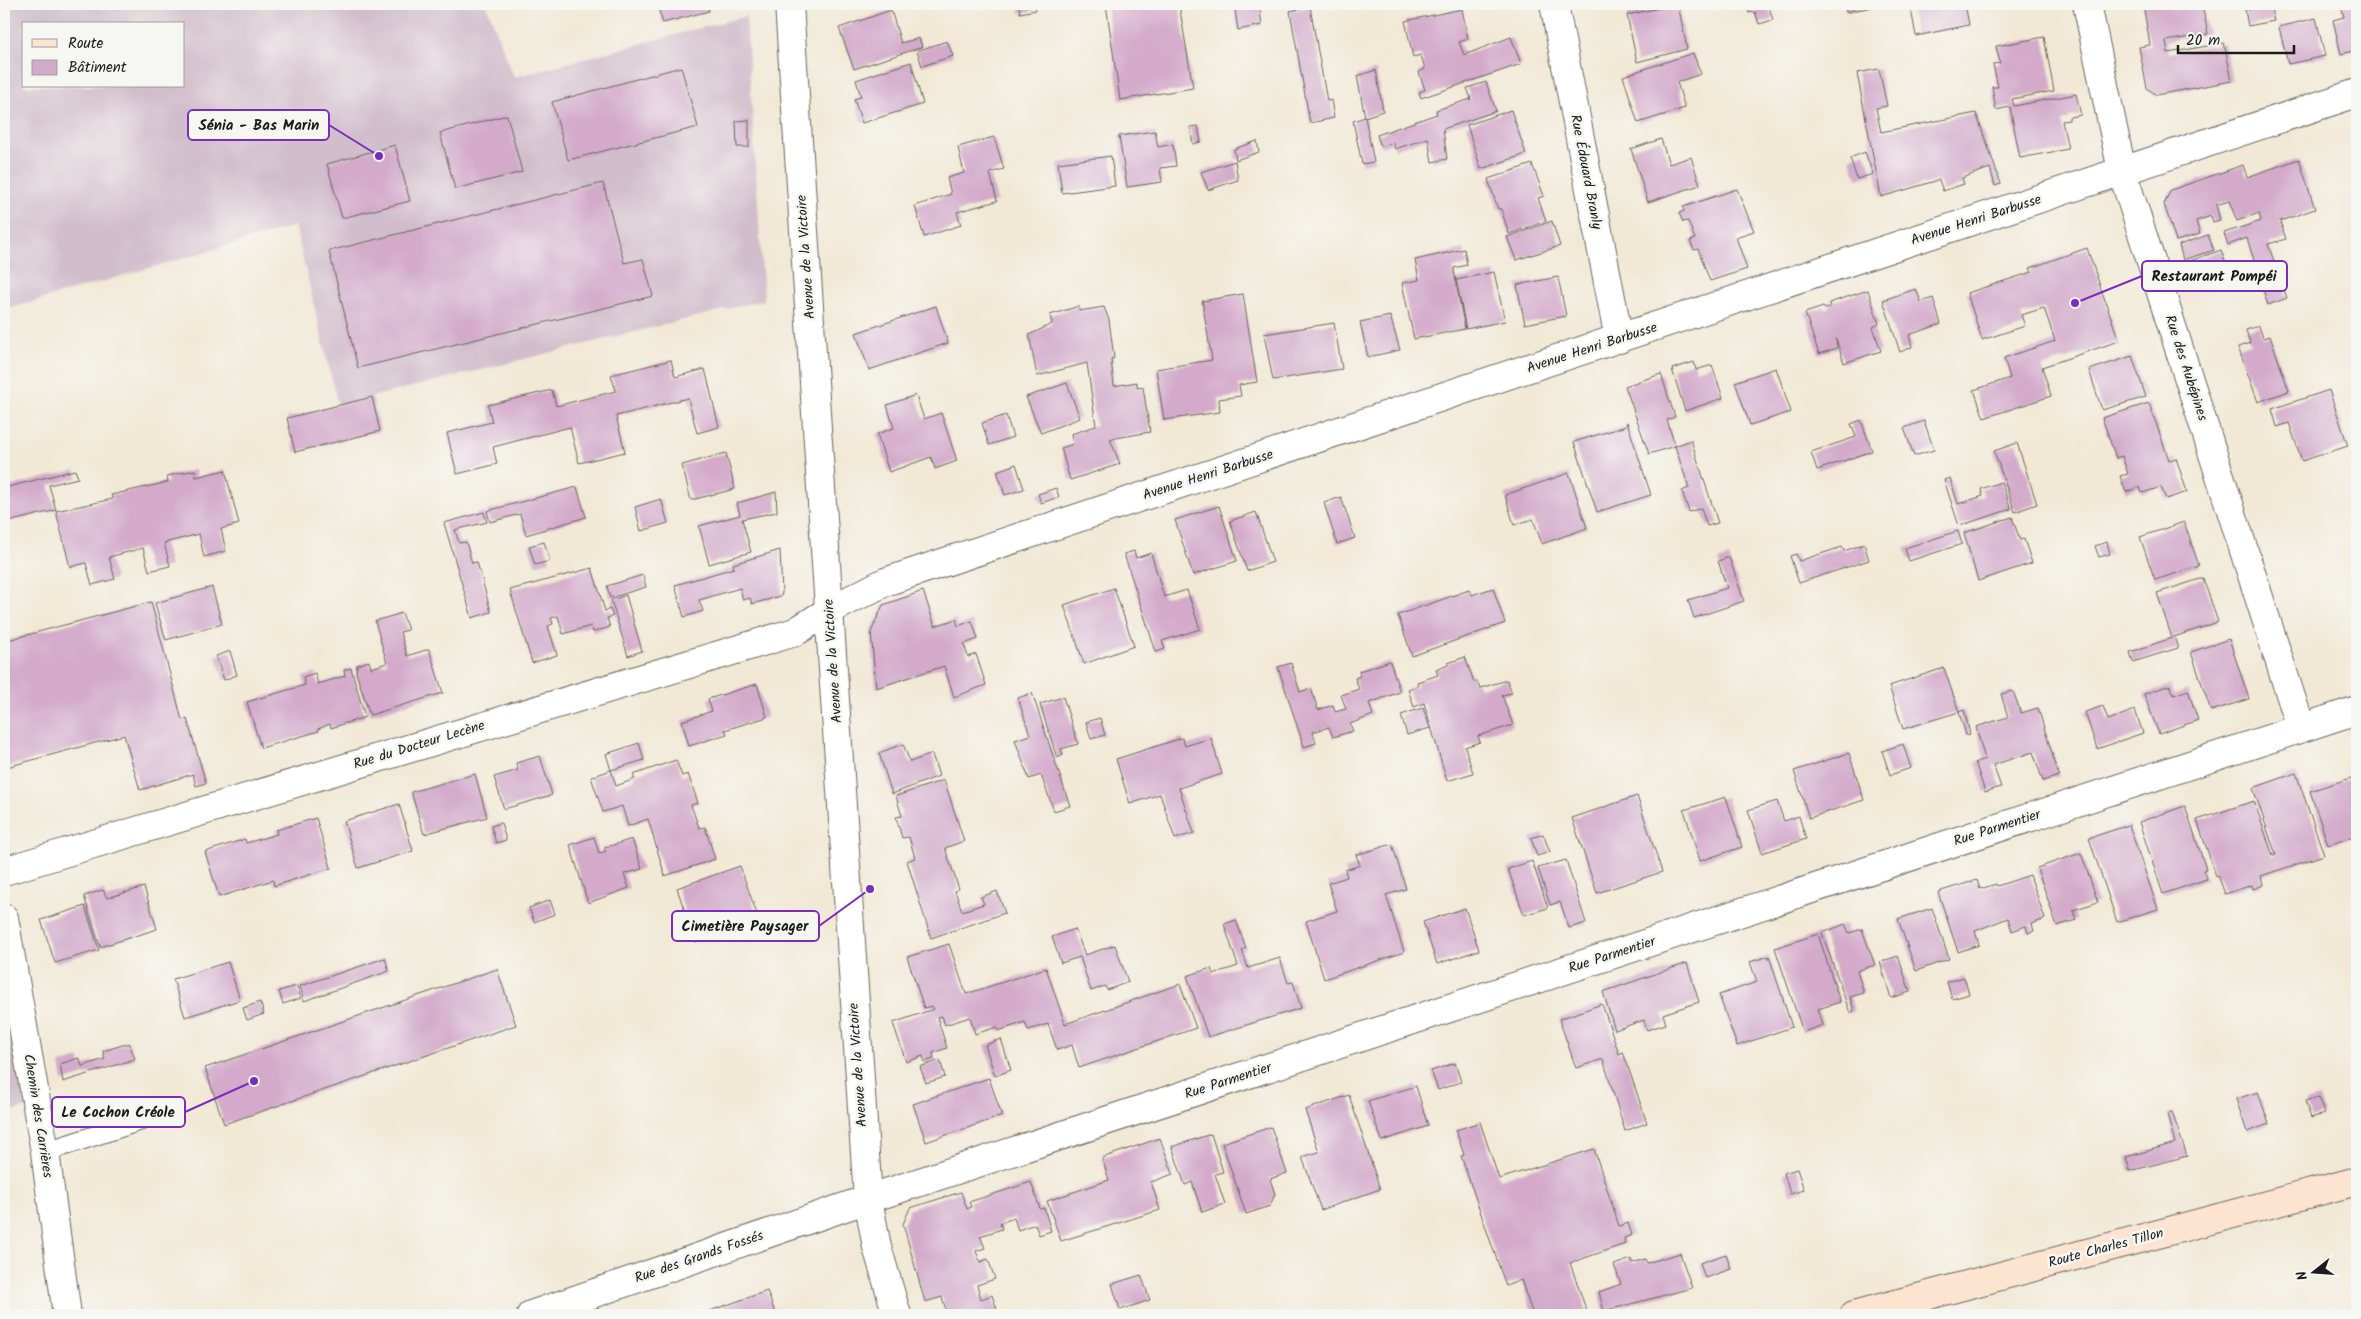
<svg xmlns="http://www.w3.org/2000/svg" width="2361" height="1319" viewBox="0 0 2361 1319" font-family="Kalam,sans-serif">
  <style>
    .industrial { fill: #d1bdcb; fill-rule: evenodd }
    .building { fill: #d3aaca }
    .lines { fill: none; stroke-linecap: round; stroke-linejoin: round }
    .service-casing { stroke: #67645d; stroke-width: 21 }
    .minor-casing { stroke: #67645d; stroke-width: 30 }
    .tertiary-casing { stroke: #67645d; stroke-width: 30 }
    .secondary-casing { stroke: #67645d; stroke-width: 30 }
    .service { stroke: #fff; stroke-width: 19 }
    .minor { stroke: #fff; stroke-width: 28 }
    .tertiary { stroke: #fff; stroke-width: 28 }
    .secondary { stroke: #fde4d1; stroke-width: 28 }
    .labels { text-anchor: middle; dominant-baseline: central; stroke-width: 5; stroke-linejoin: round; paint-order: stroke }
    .street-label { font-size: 14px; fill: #1c1c1c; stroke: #f6f6f2 }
    .leader { fill: none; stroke: #7b2cbf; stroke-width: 2 }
    .callout-dot { fill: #7b2cbf; stroke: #f6f6f2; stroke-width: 2 }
    .callout { fill: #f6f6f2; stroke: #7b2cbf; stroke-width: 2 }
    .callout-label { font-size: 15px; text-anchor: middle; font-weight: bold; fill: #1c1c1c }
  </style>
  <rect width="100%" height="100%" fill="#f6f6f2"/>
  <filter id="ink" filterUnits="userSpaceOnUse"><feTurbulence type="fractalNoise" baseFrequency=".02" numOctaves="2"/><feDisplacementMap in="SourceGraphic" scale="10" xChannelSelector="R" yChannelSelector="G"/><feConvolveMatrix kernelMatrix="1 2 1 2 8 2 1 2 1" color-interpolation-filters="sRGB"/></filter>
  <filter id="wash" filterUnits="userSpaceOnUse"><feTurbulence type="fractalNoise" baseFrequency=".0096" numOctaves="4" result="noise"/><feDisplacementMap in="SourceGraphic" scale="20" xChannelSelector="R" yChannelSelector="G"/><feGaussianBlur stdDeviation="1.12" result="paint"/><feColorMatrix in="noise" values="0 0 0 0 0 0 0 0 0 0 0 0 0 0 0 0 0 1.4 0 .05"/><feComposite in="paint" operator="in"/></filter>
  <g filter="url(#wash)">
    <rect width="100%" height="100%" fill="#f1e9d5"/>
    <path class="industrial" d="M4 4H486L514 77 746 16 764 300 338 405 295 226 4 310ZM24 24H184V86H24Z
      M4 918 37 1104 4 1114Z"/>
    <g id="blocks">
      <path class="building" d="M657 4H707L709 11 663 23Z
        M1019 4H1035L1036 10 1020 13Z
        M1106 4H1179L1193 88 1120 100Z
        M1234 4H1259L1262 25 1238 30Z
        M1678 4 1687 49 1637 62 1627 15Z
        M1757 4H1768L1773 20 1759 24 1755 12 1749 13 1747 7Z
        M1844 4H1872L1873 7 1846 12Z
        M1910 4H1965L1969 25 1916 36Z
        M2143 4H2202L2208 34 2166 41 2168 53 2224 43 2232 81 2156 95 2147 88 2139 47 2150 45Z
        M2348 4H2357V50L2341 54 2333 20 2344 17 2341 5Z
        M2270 5 2274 21 2248 26 2245 10Z
        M1310 7 1327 101 1331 100 1334 118 1310 123 1290 11Z
        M1462 9 1468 39 1459 42 1464 55 1511 37 1521 64 1421 98 1419 92 1425 90 1419 72 1425 69 1421 55 1413 57 1405 21Z
        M891 10 901 43 919 38 922 47 854 69 839 28Z
        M2316 18 2325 56 2288 64 2279 27Z
        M2044 37 2054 91 2012 99 2014 106 2076 94 2081 115 2069 117V120L2062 121 2068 149 2020 158 2010 107 1996 110 1992 87H1998L1993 64 2000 63 1996 46Z
        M947 41 953 56 922 66 917 51Z
        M1693 53 1701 74 1677 82 1685 108 1638 123 1623 76Z
        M911 62 923 104 862 123 854 99 861 97 856 80Z
        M681 67 698 127 568 160 552 102Z
        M1879 69 1887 106 1876 108 1881 132 1976 113 2001 184 1995 186 1990 168 1962 178 1964 184 1943 191 1939 180 1881 197 1857 73Z
        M1376 70 1383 111 1365 117 1374 162 1362 164 1353 121 1365 117 1357 76Z
        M1486 82 1496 111 1443 129 1447 159 1432 162 1428 138 1395 149 1393 143 1381 147 1377 135 1437 114 1436 110 1471 99 1467 88Z
        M1511 110 1526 154 1481 169 1467 125Z
        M507 115 522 172 455 189 440 133Z
        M749 120V147H737L736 121Z
        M1198 126 1201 142 1193 144 1190 127Z
        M1155 131 1158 147 1173 144 1176 166 1160 168 1162 182 1127 187 1119 136Z
        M994 137 1004 169 990 173 997 201 957 212 961 225 924 237 915 206 951 194 947 178 964 173 958 147Z
        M1661 139 1669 164 1691 157 1700 185 1648 202 1631 149Z
        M1257 141 1259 152 1236 160 1234 149Z
        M395 145 410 201 342 218 327 164Z
        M1865 152 1873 174 1857 179 1850 158Z
        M1111 156 1115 186 1062 193 1058 163Z
        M2299 159 2315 209 2280 221 2286 239 2268 244 2287 298 2268 305 2247 238 2228 245 2224 233 2261 221 2259 213 2237 221 2229 201 2216 205 2220 220 2213 222 2211 216 2196 221 2200 234 2176 241 2164 204 2171 190 2243 165 2247 177Z
        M1235 161 1238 180 1208 190 1201 172Z
        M1532 164 1544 196 1538 198 1546 221 1509 234 1501 209H1498L1488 179Z
        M603 183 624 263 643 259 653 296 358 368 329 251Z
        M1737 189 1754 231 1736 237 1747 269 1710 281 1698 249 1694 250 1690 241 1695 239 1688 221 1683 222 1679 213 1684 211 1683 207Z
        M1552 221 1560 246 1516 260 1507 237Z
        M2208 235 2214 250 2183 260 2179 245Z
        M2087 248 2119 341 2042 367 2051 396 1984 418 1974 390 2010 378 2004 358 2055 341 2044 308 2021 315 2025 326 1982 340 1967 293 2032 272 2030 268Z
        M1464 249 1467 265 1454 268V271L1465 329 1414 339 1402 283 1419 280 1415 260Z
        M2221 250 2227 267 2190 280 2184 263Z
        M1494 272 1505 321 1466 329 1456 280Z
        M1558 277 1566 316 1525 324 1517 285Z
        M1916 289 1921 302 1933 298 1941 324 1909 335 1912 347 1900 352 1883 300Z
        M1868 290 1879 324 1873 327 1881 351 1844 363 1836 339 1837 348 1819 354 1805 313 1823 307 1825 309 1830 307 1829 303Z
        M1243 294 1257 382 1239 385 1241 396 1219 399 1220 412 1164 420 1156 369 1212 360 1202 301Z
        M936 306 948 343 869 370 856 333Z
        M1079 306V311L1104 307 1109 320 1114 358 1111 359 1114 386 1137 382V388L1143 387 1150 432 1110 439 1120 464 1070 480 1061 448 1073 444 1071 434 1096 426 1087 363 1037 376 1029 335 1052 324 1050 315Z
        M1390 316 1400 350 1368 357 1360 322Z
        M1334 323 1342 369 1273 380 1264 334Z
        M2259 326 2263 338 2270 336 2289 391 2258 402 2238 347 2250 343 2246 330Z
        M2132 356 2146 397 2102 410 2089 370Z
        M671 360 675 377 705 369 719 427 697 433 688 398 616 416 625 452 579 463 570 427 493 447 497 464 457 474 447 433 492 422 488 405 552 390 556 406 616 391 611 375Z
        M1694 362 1696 370 1712 365 1723 398 1685 411 1672 369Z
        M1776 368 1791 412 1750 425 1735 382Z
        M1661 374 1675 417 1667 420 1675 446 1649 454 1625 386Z
        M1067 383 1080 418 1041 433 1026 397Z
        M2329 390 2348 446 2302 461 2289 423 2277 427 2272 409Z
        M916 395 924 419 941 413 957 461 935 469 931 457 889 472 877 434 894 428 887 405Z
        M372 397 380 431 295 452 287 418Z
        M2149 403 2169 460 2176 458 2187 492 2166 499 2161 487 2142 493 2140 487 2126 492 2120 476 2128 474 2122 456 2116 458 2102 418Z
        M1006 415 1013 437 989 445 982 423Z
        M1861 420 1872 451 1817 470 1811 452 1856 437 1851 424Z
        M1924 421 1934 450 1914 456 1904 428Z
        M1627 422 1651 495 1597 512 1574 442 1626 426Z
        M1691 440 1718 523 1707 526 1701 508 1689 512 1682 491 1689 488 1675 446Z
        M2017 443 2037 504 2015 512 1994 451Z
        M726 453 735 489 691 500 682 465Z
        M1016 464 1024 489 1005 495 997 471Z
        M75 470 78 478 49 485 56 510 4 523V488Z
        M195 470 196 477 225 470 239 524 221 529 226 551 204 557 199 534 164 543 170 566 149 571 143 548 109 557 115 579 92 585 86 563 70 567 56 511 113 499 111 495 168 482 167 476Z
        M1569 473 1587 528 1542 544 1533 519 1514 525 1505 495Z
        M1950 478 1958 504 1983 496 1981 489 2001 482 2011 509 1959 526 1944 480Z
        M577 487 586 517 526 535 520 514 490 522 487 511Z
        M1056 488 1059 497 1041 503 1038 494Z
        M776 492 777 512 742 519 751 552 709 564 699 526 740 515 737 503Z
        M1341 497 1355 538 1337 544 1324 503Z
        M661 499 668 523 641 531 635 507Z
        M1219 506 1237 561 1193 575 1175 520Z
        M484 512 487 522 455 530 459 543 466 542 472 563 477 562 491 612 472 618 444 523Z
        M1256 512 1273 562 1247 571 1230 521Z
        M2012 517 2020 540 2024 539 2032 563 1978 581 1964 533Z
        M2184 522 2199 566 2155 580 2140 537Z
        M1958 531 1962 544 1909 561 1905 548Z
        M544 542 550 561 535 565 529 546Z
        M2107 542 2110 554 2099 557 2095 546Z
        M1864 544 1869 560 1799 583 1790 556 1796 554 1799 561 1842 547 1844 551Z
        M780 550 782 593 781 596 752 604 750 598 743 600 740 588 699 600 703 611 684 617 675 585 734 568 733 564Z
        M1134 551 1136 558 1151 553 1164 597 1187 590 1200 629 1162 641 1165 649 1156 652 1124 554Z
        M1729 557 1744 601 1694 618 1688 600 1727 588 1718 561Z
        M592 568 605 611 610 609 613 616 607 618 610 627 593 632 591 626 563 634 558 616 551 618 553 624 548 626 557 655 532 663 510 590Z
        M643 575 646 587 610 598 607 586Z
        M2203 578 2218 622 2174 637 2178 648 2133 662 2130 652 2172 638 2157 593Z
        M212 587 222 624 166 640 155 603Z
        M1114 588 1134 646 1084 664 1064 605Z
        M1493 588 1505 623 1412 656 1398 615 1469 590 1472 595Z
        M923 591 935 626 956 619 958 626 972 621 978 639 964 644 968 657 976 654 986 685 954 697 944 666 876 688 871 632 883 605Z
        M626 595 642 651 628 656 611 600Z
        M151 602 182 720 187 719 206 783 196 786 193 774 140 790 124 735 7 767 4 753V641Z
        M402 613 408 630 400 632 407 656 429 649 443 693 370 715 356 673 357 665 369 661 371 668 387 663 375 621Z
        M2229 639 2249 699 2211 711 2191 652Z
        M230 651 237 675 224 680 216 656Z
        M1465 657 1474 682 1477 681 1480 688 1507 680 1512 693 1502 695 1513 725 1478 736 1480 742 1465 747 1473 773 1447 781 1424 703 1414 707 1408 689 1418 686 1417 682 1438 675 1436 670 1448 665V663Z
        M1390 661 1400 692 1369 703 1373 715 1350 724 1353 731 1333 737 1329 727 1313 732 1316 743 1304 747 1278 667 1291 663 1300 692 1311 688 1318 710 1333 705 1335 712 1346 709 1341 695 1359 689 1355 678 1360 676 1359 671Z
        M351 668 365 717 331 728 330 724 318 729 319 731 261 748 247 702 305 685 303 677 315 673 318 684 345 676 344 670Z
        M1944 668 1959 712 1903 729 1889 686Z
        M757 684 767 717 725 730 727 734 689 746 682 721 712 711 708 699Z
        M2170 685 2174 695 2188 690 2198 720 2159 734 2144 694Z
        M2013 691 2021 713 2038 708 2059 776 2043 781 2033 752 1993 765 2001 787 1985 792 1975 762 1985 759 1976 727 2008 717 2001 694Z
        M1032 693 1070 806 1054 811 1041 775 1029 779 1015 740 1030 735 1018 698Z
        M1063 697 1078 744 1061 749 1063 755 1057 758 1040 704Z
        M2103 706 2108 720 2135 710 2143 733 2097 749 2085 712Z
        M1423 708 1430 728 1407 735 1401 715Z
        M1964 710 1970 734 1966 735 1959 712Z
        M1100 718 1105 735 1091 739 1086 722Z
        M1182 738 1185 746 1211 738 1222 774 1179 788 1194 833 1175 839 1160 794 1130 804 1116 759Z
        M639 743 644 760 611 770 606 754Z
        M903 744 910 762 932 754 939 776 892 794 879 753Z
        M1903 744 1911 768 1890 775 1882 751Z
        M1849 753 1864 800 1809 818 1794 771Z
        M540 756 552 795 504 809 494 777 518 770 516 763Z
        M676 760 682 776 688 774 698 803 691 805 699 828 705 827 715 859 665 876 648 819 628 826 622 806 603 812 591 777 611 770 616 786 635 779 633 775Z
        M2296 773 2324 855 2261 876 2263 885 2253 889 2252 885 2225 894 2218 875 2216 876 2197 820 2254 801 2273 856 2276 855 2253 788Z
        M475 774 487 817 424 834 411 792Z
        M2357 776V835L2328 845 2310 791Z
        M944 780 964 841 945 848 959 889 955 891 962 911 984 904 981 897 997 891 1005 913 931 938 907 861 915 858 909 837 902 838 896 817 902 816 896 796Z
        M1637 796 1662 872 1597 893 1572 818Z
        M1726 797 1742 847 1700 861 1684 810Z
        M1777 801 1784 821 1799 816 1806 839 1762 853 1748 810Z
        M399 804 413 851 358 868 344 821Z
        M2185 806 2206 869 2203 870 2207 879 2163 894 2139 822Z
        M316 818 331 868 274 886 273 880 219 897 205 852 245 839 246 843 260 839 277 834 276 830Z
        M501 823 506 840 496 843 491 826Z
        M2129 825 2158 909 2117 922 2089 838Z
        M1543 834 1550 852 1537 856 1531 838Z
        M594 837 599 853 606 851 604 848 632 839 642 869 624 874 629 888 588 903 570 845Z
        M1392 844 1406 889 1386 895 1404 952 1324 979 1306 921 1337 911 1328 883 1347 877 1345 870 1360 865 1356 855Z
        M2081 853 2098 902 2073 910 2076 920 2057 926 2037 868Z
        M1566 860 1586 923 1569 928 1560 902 1550 905 1538 868Z
        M1532 861 1548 908 1524 915 1508 869Z
        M740 866 759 920 695 942 677 888Z
        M2030 875 2045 919 2032 924 2034 931 2028 933 2026 926 2012 931 2008 918 1975 931 1979 945 1958 952 1938 892 1977 880 1980 889 1996 884 1997 886Z
        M144 887 157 929 100 947 84 896 103 890 107 898Z
        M550 900 555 914 534 922 529 908Z
        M85 906 99 950 55 963 41 920Z
        M1465 908 1479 950 1437 964 1423 922Z
        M1932 908 1949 959 1916 971 1898 919Z
        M1236 920 1246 948 1242 950 1248 968 1280 958 1288 983 1293 982 1301 1008 1208 1037 1187 976 1211 968 1213 974 1238 966 1224 924Z
        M1845 924 1849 933 1862 929 1875 965 1857 971 1864 993 1850 997 1854 1011 1850 1013 1822 933Z
        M1075 929 1085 955 1115 945 1128 982 1107 990 1105 986 1091 991 1080 957 1061 963 1052 937Z
        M1818 934 1840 1002 1818 1009 1823 1025 1803 1032 1775 948Z
        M949 944 966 994 1046 968 1065 1024 1180 984 1196 1028 1079 1068 1072 1045 1057 1050 1048 1024 1028 1030 1025 1022 998 1031 997 1027 975 1034 970 1017 945 1025 942 1016 937 1017 947 1048 933 1053 934 1059 925 1062 923 1056 906 1062 893 1023 934 1009 932 1006 924 1008 907 957Z
        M1769 956 1792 1027 1737 1046 1719 995 1757 982 1750 962Z
        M1898 956 1910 992 1891 998 1880 962Z
        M385 958 389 971 304 1001 300 986Z
        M228 962 240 1000 185 1017 173 979Z
        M1687 963 1699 1002 1663 1014 1666 1024 1647 1030 1644 1020 1615 1030 1603 992Z
        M497 969 516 1025 224 1124 205 1068Z
        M1964 977 1969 994 1952 999 1947 982Z
        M297 986 301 998 283 1004 279 991Z
        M260 1002 264 1014 247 1020 243 1008Z
        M1602 1004 1619 1054 1623 1052 1647 1123 1625 1131 1603 1059 1576 1068 1559 1019Z
        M1001 1039 1011 1070 995 1076 985 1045Z
        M129 1043 135 1059 63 1082 60 1064 79 1058 82 1066 105 1059 103 1051Z
        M940 1060 945 1077 926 1083 920 1067Z
        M1455 1063 1461 1082 1438 1090 1431 1071Z
        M989 1078 1002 1116 926 1142 913 1104Z
        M1416 1086 1428 1126 1382 1141 1368 1101Z
        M2258 1092 2269 1124 2247 1132 2236 1099Z
        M1349 1095 1380 1189 1321 1210 1302 1157 1319 1152 1305 1110Z
        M2319 1097 2324 1114 2311 1118 2305 1101Z
        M2172 1112 2187 1156 2130 1171 2126 1157 2175 1143 2167 1114Z
        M1480 1122 1499 1179 1594 1149 1619 1226 1628 1223 1632 1235 1624 1238 1625 1244 1570 1263 1588 1315H1533L1521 1280 1506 1286 1461 1156 1464 1155 1456 1130Z
        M1271 1127 1287 1173 1270 1179 1275 1194 1270 1206 1246 1214 1222 1143Z
        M1211 1134 1223 1172 1215 1174 1225 1204 1202 1212 1192 1182 1185 1185 1172 1147Z
        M1160 1138 1173 1174 1151 1182 1160 1210 1061 1241 1047 1201 1109 1180 1102 1158Z
        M1797 1169 1804 1190 1790 1194 1784 1173Z
        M1031 1182 1040 1209 1044 1208 1051 1231 1039 1235 1035 1224 1018 1230 1014 1218 1000 1223 1002 1229 980 1236 985 1248 976 1251 980 1262 988 1259 995 1279 977 1285 981 1299 992 1295 999 1315H942L940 1311 946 1310 942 1297 925 1302 903 1224 910 1208 961 1192 967 1209 971 1207 969 1202Z
        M1680 1253 1692 1288 1604 1311 1599 1292 1621 1284 1614 1265 1631 1259 1632 1263 1645 1259 1647 1263Z
        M1726 1254 1731 1269 1705 1278 1700 1263Z
        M1141 1275 1150 1300 1120 1310 1112 1284Z
        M767 1291 776 1315H698Z"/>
    </g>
  </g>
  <g filter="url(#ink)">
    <use href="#blocks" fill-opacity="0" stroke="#67645d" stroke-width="1"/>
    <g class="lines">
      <g class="service-casing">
        <path id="service" d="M45 1152 155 1116"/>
      </g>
      <g class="minor-casing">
        <path id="minor" d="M1554 4 1619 339
          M2087 4 2122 171 2301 728
          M4 871 795 632 830 610 885 582 2357 93
          M4 918 45 1152 67 1315
          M531 1315 868 1199 2357 710"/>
      </g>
      <g class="tertiary-casing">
        <path id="tertiary" d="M789 4 868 1199 877 1247 897 1315"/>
      </g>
      <g class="secondary-casing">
        <path id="secondary" d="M1854 1315 2357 1181"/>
      </g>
      <use href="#service" class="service"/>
      <use href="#minor" class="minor"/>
      <use href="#tertiary" class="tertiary"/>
      <use href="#secondary" class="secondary"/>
    </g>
  </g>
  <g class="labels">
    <g class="street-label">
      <text transform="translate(1586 172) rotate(79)">Rue Édouard Branly</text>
      <text transform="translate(1976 220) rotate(-18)">Avenue Henri Barbusse</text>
      <text transform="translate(806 257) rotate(-94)">Avenue de la Victoire</text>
      <text transform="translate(1592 348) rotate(-18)">Avenue Henri Barbusse</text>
      <text transform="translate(2186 368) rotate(72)">Rue des Aubépines</text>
      <text transform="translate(1208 475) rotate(-18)">Avenue Henri Barbusse</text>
      <text transform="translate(833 661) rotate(-94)">Avenue de la Victoire</text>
      <text transform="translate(419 745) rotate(-17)">Rue du Docteur Lecène</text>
      <text transform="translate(1997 828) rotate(-18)">Rue Parmentier</text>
      <text transform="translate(1612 955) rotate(-18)">Rue Parmentier</text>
      <text transform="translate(858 1065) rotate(-94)">Avenue de la Victoire</text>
      <text transform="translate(1228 1081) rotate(-18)">Rue Parmentier</text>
      <text transform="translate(38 1116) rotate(81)">Chemin des Carrières</text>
      <text transform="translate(2106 1248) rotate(-15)">Route Charles Tillon</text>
      <text transform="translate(699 1257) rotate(-19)">Rue des Grands Fossés</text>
    </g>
  </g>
  <path class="leader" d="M379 156L329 125M2075 303L2142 276M870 889L819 926M254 1081L185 1112"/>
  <g class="callout-dot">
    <circle cx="379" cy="156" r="5"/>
    <circle cx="2075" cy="303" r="5"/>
    <circle cx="870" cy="889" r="5"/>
    <circle cx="254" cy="1081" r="5"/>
  </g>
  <g class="callout">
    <rect x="188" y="110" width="141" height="30" rx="5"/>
    <rect x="2142" y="261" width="145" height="30" rx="5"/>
    <rect x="672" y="911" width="147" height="30" rx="5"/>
    <rect x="52" y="1097" width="133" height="30" rx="5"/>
  </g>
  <g class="callout-label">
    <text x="259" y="130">Sénia - Bas Marin</text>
    <text x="2214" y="281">Restaurant Pompéi</text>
    <text x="745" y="931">Cimetière Paysager</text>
    <text x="118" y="1117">Le Cochon Créole</text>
  </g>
  <rect width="2361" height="1319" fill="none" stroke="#f6f6f2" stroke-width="20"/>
  <rect x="22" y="22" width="162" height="65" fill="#f6f6f2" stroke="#9f9f9c"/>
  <rect x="32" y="39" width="25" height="8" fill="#fde4d1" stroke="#9f9f9c"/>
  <text x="68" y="48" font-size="15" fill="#1c1c1c">Route</text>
  <rect x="32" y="60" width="25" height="15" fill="#d3aaca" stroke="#9f9f9c"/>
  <text x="68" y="72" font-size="15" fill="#1c1c1c">Bâtiment</text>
  <g transform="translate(2314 1272) rotate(253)" stroke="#f6f6f2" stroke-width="4" paint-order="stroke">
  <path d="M0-4L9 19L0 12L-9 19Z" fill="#1c1c1c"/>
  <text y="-8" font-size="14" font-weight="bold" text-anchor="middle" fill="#1c1c1c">N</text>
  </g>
  <path d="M2178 45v8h116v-8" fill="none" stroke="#1c1c1c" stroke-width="2.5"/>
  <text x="2186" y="45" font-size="15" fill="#1c1c1c" stroke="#f6f6f2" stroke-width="4" paint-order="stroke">20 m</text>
</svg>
